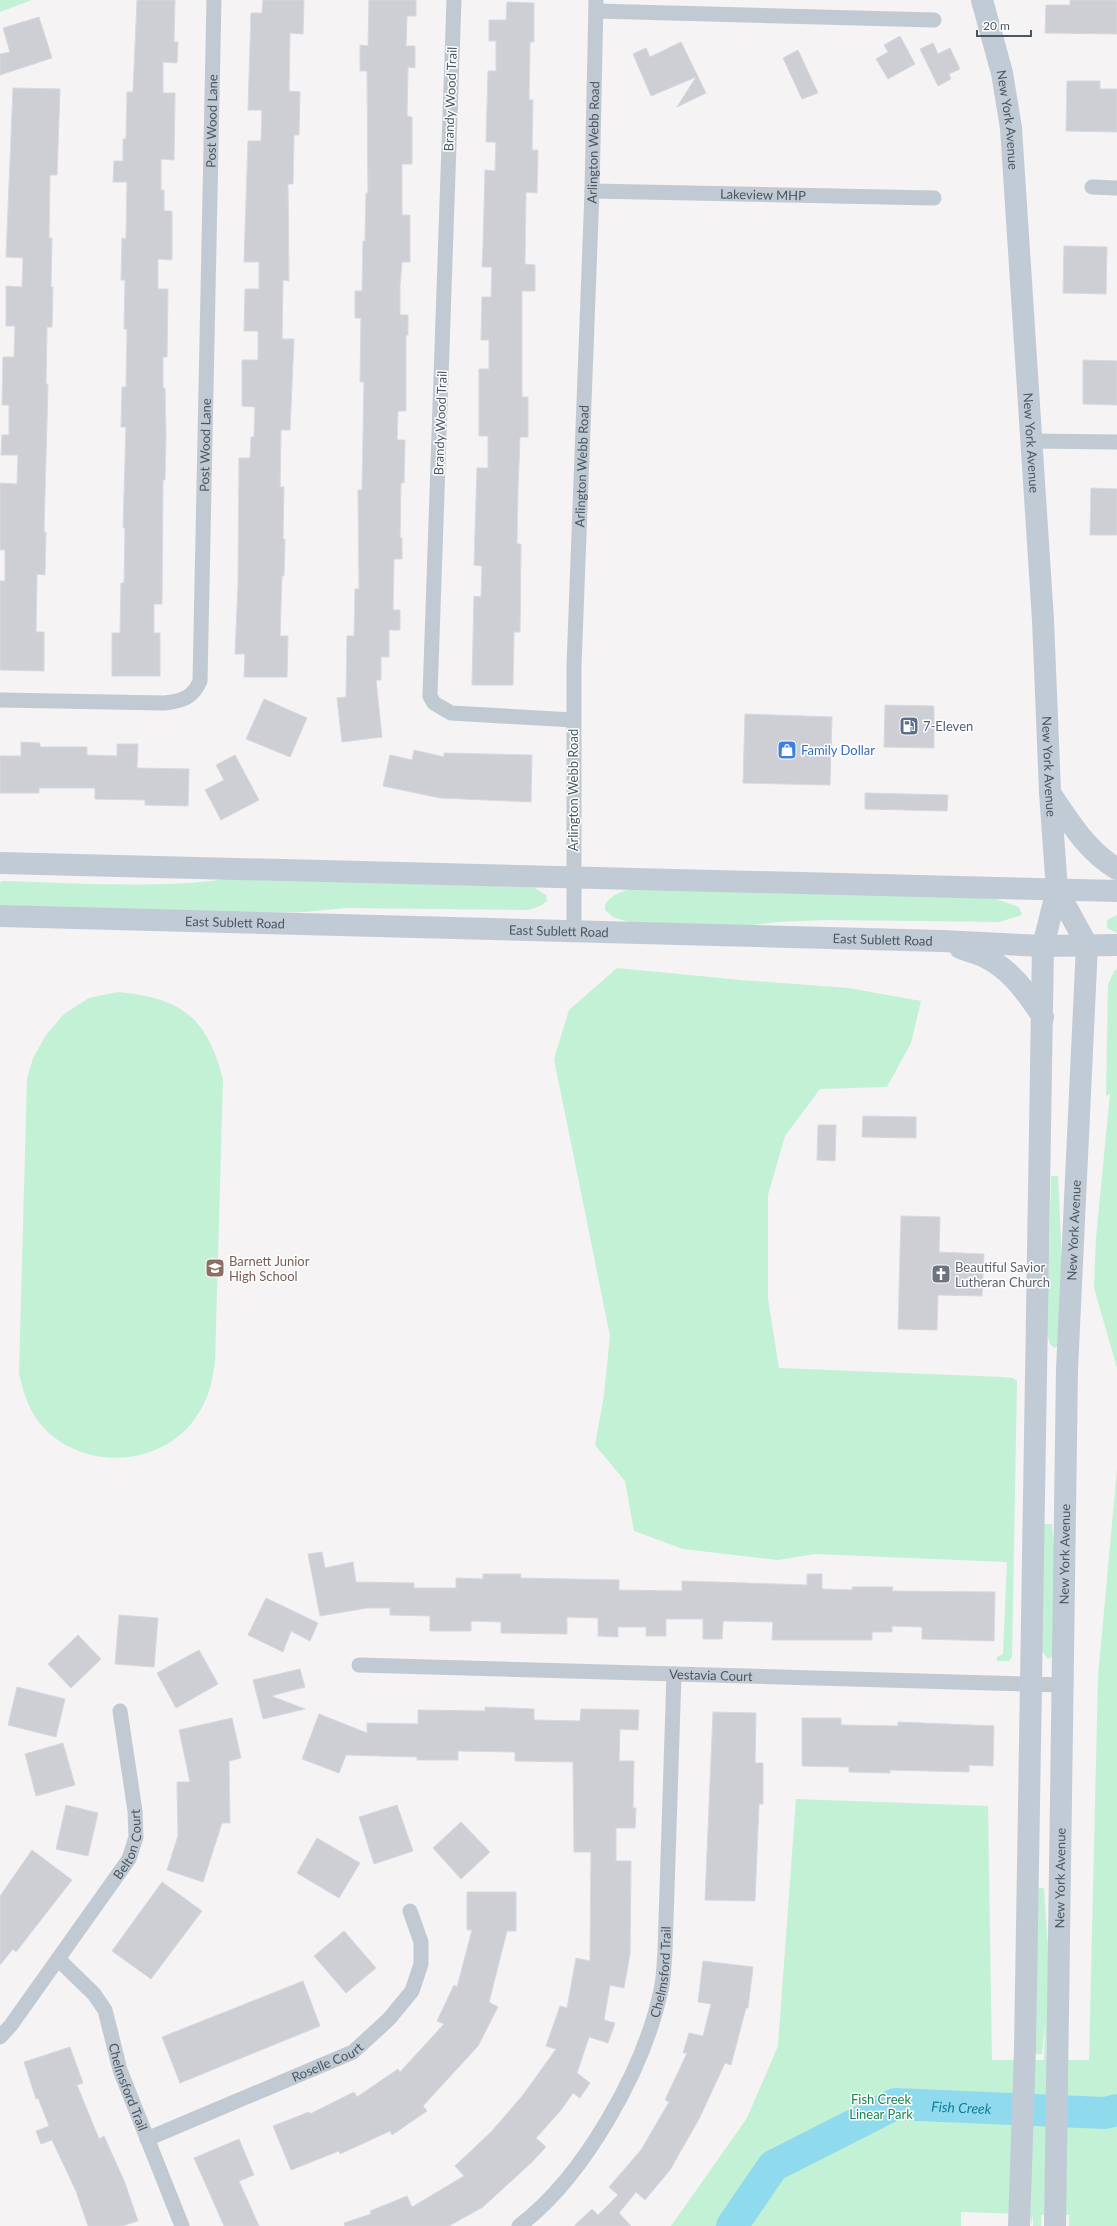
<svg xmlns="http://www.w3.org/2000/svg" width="1117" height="2226" viewBox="0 0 1117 2226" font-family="Lato,sans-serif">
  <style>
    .green { fill: #c3f1d5 }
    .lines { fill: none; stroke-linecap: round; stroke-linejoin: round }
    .river { stroke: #90daee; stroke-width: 32 }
    .building { fill: #cdcfd5; stroke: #d7d9de }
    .street { stroke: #c1cad2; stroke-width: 15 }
    .secondary { stroke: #c1cbd6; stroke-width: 22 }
    .labels { text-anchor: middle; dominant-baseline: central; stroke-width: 3; stroke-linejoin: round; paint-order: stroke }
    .street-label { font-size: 13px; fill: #4a5661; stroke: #fff }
    .service-label { font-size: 13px; fill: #4e5e75; stroke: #fff; text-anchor: start }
    .shop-label { font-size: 13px; fill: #366cbe; stroke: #fff; text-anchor: start }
    .education-label { font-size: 13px; fill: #785e54; stroke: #fff; text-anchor: start }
    .worship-label { font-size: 13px; fill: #5b616d; stroke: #fff; text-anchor: start }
    .park-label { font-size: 13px; fill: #17864f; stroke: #fff }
    .water-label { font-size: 14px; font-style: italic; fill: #0c7c9b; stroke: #fff }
  </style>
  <rect width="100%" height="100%" fill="#f5f3f3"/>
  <path class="green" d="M0 0H32L0 12Z
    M227 879 533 887 546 895 547 901 540 906 529 910 345 908 305 912 218 913 0 905V882L3 881C77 883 153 889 227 879Z
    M631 889 994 898 1019 907 1022 915 999 922 829 920 776 922 739 927 635 924 613 917 605 910V904C612 895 620 892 631 889Z
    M1117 915V933L1107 928V920Z
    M617 968 741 980 848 988 921 1001 911 1043 887 1087 820 1089 785 1136 768 1195V1299L779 1368 1002 1377 1013 1378 1017 1381 1012 1657 1009 1661H997V1657L1003 1654 1007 1562 815 1554 778 1560 683 1549 634 1531 625 1481 595 1445 604 1395 610 1336 554 1059 569 1010Z
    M1117 969V1368L1094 1288 1096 1238 1110 1094 1106 1096 1108 985 1114 971Z
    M118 992C181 998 207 1017 223 1079L215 1363C212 1379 210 1394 201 1409 170 1467 85 1474 42 1426 29 1412 23 1391 19 1373L27 1079 33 1058 46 1035 64 1014 89 998Z
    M1051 1176H1058L1062 1263 1058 1346 1054 1348 1050 1344 1047 1334Z
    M1117 1469V2226H1069V2215H1041V2226H1033V2214L1031 2226 1030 2214 961 2212V2226H671L747 2118 778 2046 796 1799 988 1806 992 2060H1044L1045 2024 1042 2054H1036L1037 1888H1044L1049 1964 1046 2060H1089L1098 1677Z
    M1044 1524H1052L1055 1557 1054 1651 1052 1657 1048 1659 1042 1651Z"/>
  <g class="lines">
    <path class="river" id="s1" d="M732 2226 773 2166 895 2104 1105 2113 1117 2110"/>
  </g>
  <path class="building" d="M137 0H175L174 42H178L177 63 163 62V93H175L174 160 161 159V190H164V211H172V260L158 259V289H168L167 357H163V388H165L166 435 165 480H163L162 604H154V633H160V676H112V633H120L121 583H124L125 528H123L126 427H121L122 387H126L127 329H124L125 280H121L122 238 126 239 127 182H113L114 161H123V139H126L127 92H133Z
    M263 0H304L303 34 290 33 289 91 300 92 299 135H294L293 184H288L289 281 283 280 282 339H294L290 430H281L280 487H284L283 539H285L284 576H282L280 636H288L287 677H244L245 654H235L238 585 239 458H250L251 437H254L255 407 242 406V360H258V331H244L245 289H259V262H244L248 141H261L262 110H248L251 13H262Z
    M369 0H416V16H407L406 46H415V68L408 67 407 116 412 117V164H402V215H410V262H402L400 286V315H408V335H406V411H398L397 440H405L404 483H401L400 538H402V559H394L393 610H400V630H389V657H381V680H376L382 737 342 742 337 698 346 697 347 636H354L355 589H359L358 490H362L364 382H360L361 318H355V291H362L363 241H365L366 193H368L367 71H360V45L368 46Z
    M1070 0H1117V34L1045 33 1046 5H1070Z
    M507 2 534 3V42H530L529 100H533L532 150H538L537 193 526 192 525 264 535 265V291H522V397H528V437H520L518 488 517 544H521L520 632H514L513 685H472L474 596 481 597 482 566 474 565 477 468H488V436H479V369H489V340H481L482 297H491L492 267H482L483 247 485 170 495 171 496 142H486L488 71H496V41H489V20H506Z
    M39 17 52 58 0 75V54L10 52 3 28Z
    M900 36 915 64 888 79 876 59 888 52 884 45Z
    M681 42 706 93 677 107 696 77 651 96 633 54 646 48 650 57Z
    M933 43 938 54 950 48 960 69 949 74 951 79 938 86 920 49Z
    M798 50 818 93 802 99 783 58Z
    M1067 81H1100V89H1117V132L1066 131Z
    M13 88 60 89 57 175H50L49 238H52L51 287H53L52 327H47L46 384H48L44 532H46L45 575 37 574 36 632H44V671L0 670V581H5V550H0V483L17 484 18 455H1L2 435H9V405H2L3 357H14L15 326H6V286L22 287 23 258 6 257Z
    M1064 246 1107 247 1106 294 1063 293Z
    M1083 360 1117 361V405L1083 404Z
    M1091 488 1117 489V535H1090Z
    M264 699 307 718 290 757 246 739Z
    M885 705 934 706V748L884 747Z
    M745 714 832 717 830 785 743 783Z
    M21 742 40 743V747H87V755L117 756V744H138L137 768 189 769 188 806 145 805V800L95 799V788H39V793H0V756H21Z
    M414 750 444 757V753L532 755 531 802 440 798 383 786 390 755 412 760Z
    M235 755 259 800 221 820 205 790 224 780 216 765Z
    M865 793 948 795 947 811 865 809Z
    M863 1116 916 1117V1138L862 1137Z
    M818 1125H836L835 1161 817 1160Z
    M901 1216 940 1217 939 1252 984 1254 982 1296 938 1295 937 1330 898 1329Z
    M322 1552 325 1568 353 1562 356 1582 414 1583V1588H456V1578L483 1579V1574H521L520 1578 619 1580V1590L682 1591V1581L807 1585V1574H822V1589L852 1590V1587H893L892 1591 995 1592 994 1641 922 1639V1627L892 1626V1632H872V1640H772L773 1622 723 1621 722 1639H703V1619H666V1636H646V1627H618V1637L598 1636V1618L567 1617V1634L501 1633V1622L471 1621V1631H430V1616L390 1615V1608H367L320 1616 308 1554Z
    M266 1598 318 1623 310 1641 291 1631 283 1652 248 1635Z
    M119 1615 158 1618 154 1667 115 1664Z
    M78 1635 101 1659 71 1688 48 1664Z
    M199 1650 218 1684 176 1708 157 1673Z
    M300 1669 305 1687 271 1696 305 1709 263 1719 253 1680Z
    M17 1687 65 1699 56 1737 8 1725Z
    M485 1707 534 1709V1720L580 1721 581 1709 639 1710 638 1730 620 1729 619 1761H634L633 1808H636L635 1828H616V1861H631L630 1954 624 1988 610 1985 604 2020 615 2023 608 2043 589 2037 577 2073 590 2083 580 2098 573 2093 561 2110 536 2138 546 2147 532 2162 483 2207 449 2226H345L344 2223 371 2214 370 2211 407 2196 412 2207 464 2176 455 2166 492 2131 523 2095 556 2049 546 2046 560 2006 567 2008 576 1958 590 1961 591 1852H574L573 1762 515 1761V1752L458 1751V1760H417V1757L346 1755 339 1773 302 1759 319 1714 367 1733V1723L418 1724V1710L485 1711Z
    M713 1712 756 1713 755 1763H763V1804H759L755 1901 705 1900Z
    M232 1718 241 1758 229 1761 230 1823H222L203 1882 167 1870 178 1836 177 1782H190L179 1730Z
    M802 1718H841V1725L898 1726V1722L994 1726 993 1766 969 1765V1772L890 1770V1773L849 1772V1767L802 1766Z
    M63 1743 75 1785 36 1796 25 1754Z
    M66 1805 98 1813 88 1856 56 1849Z
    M397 1805 413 1851 374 1864 359 1817Z
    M461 1822 490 1852 461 1879 433 1848Z
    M317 1838 360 1863 339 1898 297 1873Z
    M32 1850 72 1880 16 1952 13 1949 0 1965V1896Z
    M162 1882 202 1911 151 1979 112 1951Z
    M467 1892H516V1931H507L489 2002 498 2007 478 2046 423 2106 427 2111 392 2135 390 2131 340 2154 339 2151 291 2170 273 2126 309 2112 310 2114 354 2092 357 2097 398 2069 400 2072 444 2024 437 2021 454 1985 457 1987 472 1930H467Z
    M344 1931 376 1968 346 1993 314 1956Z
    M703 1961 753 1967 748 2008H746L731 2065 725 2063 699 2119 670 2170 645 2200 636 2192 619 2213 631 2226H574L592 2209 598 2215 618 2195 609 2187 641 2150 669 2102 665 2100 687 2053H683L689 2033 703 2036 711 2004 698 2002Z
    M303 1981 320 2026 180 2083 162 2037Z
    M70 2047 83 2083 77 2085 99 2139 104 2136 125 2183 138 2221 122 2226H88L76 2191 52 2140 41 2144 36 2131 49 2126 38 2098 36 2099 24 2062Z
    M239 2139 254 2175 239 2181 259 2226H224L194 2158Z"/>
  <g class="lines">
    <g class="street">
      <path d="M454 0 430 696 434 703 451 713 573 720"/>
      <path d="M596 11 934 20"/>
      <path d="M1092 187 1117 188"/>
      <path id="s2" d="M592 191 934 198"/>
      <path d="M1031 441 1117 442"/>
      <path id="s3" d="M0 700 164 703C182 701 193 698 200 681L214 0"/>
      <path id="s4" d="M574 931V666L592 191 596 0"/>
      <path id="s5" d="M359 1665 1063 1685"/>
      <path id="s6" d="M58 1959 94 1994 105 2010 120 2070 182 2226"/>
      <path id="s7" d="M0 2037 11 2025 129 1859 136 1837 135 1811 120 1711"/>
      <path id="s8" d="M147 2139 353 2052 389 2019 412 1991 421 1964V1942L410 1911"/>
      <path id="s9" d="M519 2226C584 2177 644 2070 661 1990 664 1978 664 1964 665 1951L674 1674"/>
    </g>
    <g class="secondary">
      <path id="s10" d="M982 0 1002 73 1011 128 1043 620 1050 792 1057 890 1043 946 1025 2049 1019 2226"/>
      <path d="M1050 793C1070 822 1086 850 1117 869"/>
      <path d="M0 863 1117 891"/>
      <path id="s11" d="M0 916 942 941 1043 946 1117 945"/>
      <path d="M960 948C967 951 976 953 983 956 1011 969 1026 992 1043 1017"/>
      <path id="s12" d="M1055 2226 1067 1369 1087 945 1057 890"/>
    </g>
  </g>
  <defs>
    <g id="fuel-square" transform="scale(1)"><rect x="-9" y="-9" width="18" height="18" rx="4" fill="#5c6f8a" stroke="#fff"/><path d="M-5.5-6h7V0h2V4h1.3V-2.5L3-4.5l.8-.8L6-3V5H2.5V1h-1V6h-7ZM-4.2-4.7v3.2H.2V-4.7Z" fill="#fff"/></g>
    <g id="shop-square" transform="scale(1)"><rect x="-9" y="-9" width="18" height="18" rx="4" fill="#3f7fe0" stroke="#fff"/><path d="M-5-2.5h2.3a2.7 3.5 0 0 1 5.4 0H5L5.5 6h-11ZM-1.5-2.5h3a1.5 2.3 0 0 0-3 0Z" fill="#fff"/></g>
    <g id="school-square" transform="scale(1)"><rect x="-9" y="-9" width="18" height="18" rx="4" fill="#8d6e63" stroke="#fff"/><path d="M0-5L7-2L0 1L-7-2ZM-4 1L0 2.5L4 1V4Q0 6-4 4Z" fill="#fff"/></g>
    <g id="church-square" transform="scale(1)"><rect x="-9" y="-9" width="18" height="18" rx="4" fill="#6b7280" stroke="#fff"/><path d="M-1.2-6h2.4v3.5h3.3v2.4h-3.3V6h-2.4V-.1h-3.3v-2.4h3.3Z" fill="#fff"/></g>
  </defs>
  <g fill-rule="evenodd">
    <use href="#fuel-square" x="909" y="726"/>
    <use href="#shop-square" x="787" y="750"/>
    <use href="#school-square" x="215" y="1268"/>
    <use href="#church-square" x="941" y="1274"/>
  </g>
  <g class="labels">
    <g class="street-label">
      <text transform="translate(450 99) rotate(-88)">Brandy Wood Trail</text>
      <text stroke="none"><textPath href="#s10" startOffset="123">New York Avenue</textPath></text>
      <text stroke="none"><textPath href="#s3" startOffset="769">Post Wood Lane</textPath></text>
      <text stroke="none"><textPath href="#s4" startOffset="789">Arlington Webb Road</textPath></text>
      <text stroke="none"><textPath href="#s2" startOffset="171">Lakeview MHP</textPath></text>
      <text transform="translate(440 423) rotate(-88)">Brandy Wood Trail</text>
      <text stroke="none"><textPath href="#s10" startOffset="447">New York Avenue</textPath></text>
      <text stroke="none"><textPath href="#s3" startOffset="445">Post Wood Lane</textPath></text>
      <text stroke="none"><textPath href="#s4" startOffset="465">Arlington Webb Road</textPath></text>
      <text stroke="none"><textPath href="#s10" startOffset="771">New York Avenue</textPath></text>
      <text transform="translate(573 790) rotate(-90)">Arlington Webb Road</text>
      <text stroke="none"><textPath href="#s11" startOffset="235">East Sublett Road</textPath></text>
      <text stroke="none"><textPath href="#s11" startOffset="559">East Sublett Road</textPath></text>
      <text stroke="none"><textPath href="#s11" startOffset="883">East Sublett Road</textPath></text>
      <text stroke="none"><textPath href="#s12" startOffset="996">New York Avenue</textPath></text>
      <text stroke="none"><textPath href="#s12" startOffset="672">New York Avenue</textPath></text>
      <text stroke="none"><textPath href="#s5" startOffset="352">Vestavia Court</textPath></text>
      <text stroke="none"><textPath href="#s7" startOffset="234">Belton Court</textPath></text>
      <text stroke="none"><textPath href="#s12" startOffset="348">New York Avenue</textPath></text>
      <text stroke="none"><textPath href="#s9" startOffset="298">Chelmsford Trail</textPath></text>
      <text stroke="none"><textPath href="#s8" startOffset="196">Roselle Court</textPath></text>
      <text stroke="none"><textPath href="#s6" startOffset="150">Chelmsford Trail</textPath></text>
    </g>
    <g class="service-label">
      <text x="923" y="726">7-Eleven</text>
    </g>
    <g class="shop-label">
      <text x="801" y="750">Family Dollar</text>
    </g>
    <g class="education-label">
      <text x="229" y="1261">Barnett Junior<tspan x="229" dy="15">High School</tspan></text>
    </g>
    <g class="worship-label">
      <text x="955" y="1267">Beautiful Savior<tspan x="955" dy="15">Lutheran Church</tspan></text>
    </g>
    <g class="park-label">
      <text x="881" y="2099">Fish Creek<tspan x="881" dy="15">Linear Park</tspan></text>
    </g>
    <g class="water-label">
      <text stroke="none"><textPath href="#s1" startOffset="276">Fish Creek</textPath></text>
    </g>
  </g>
  <path d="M977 30v6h54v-6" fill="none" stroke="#4a5661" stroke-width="2"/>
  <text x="983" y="30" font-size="12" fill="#4a5661" stroke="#ffffff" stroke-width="3" paint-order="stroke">20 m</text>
</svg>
